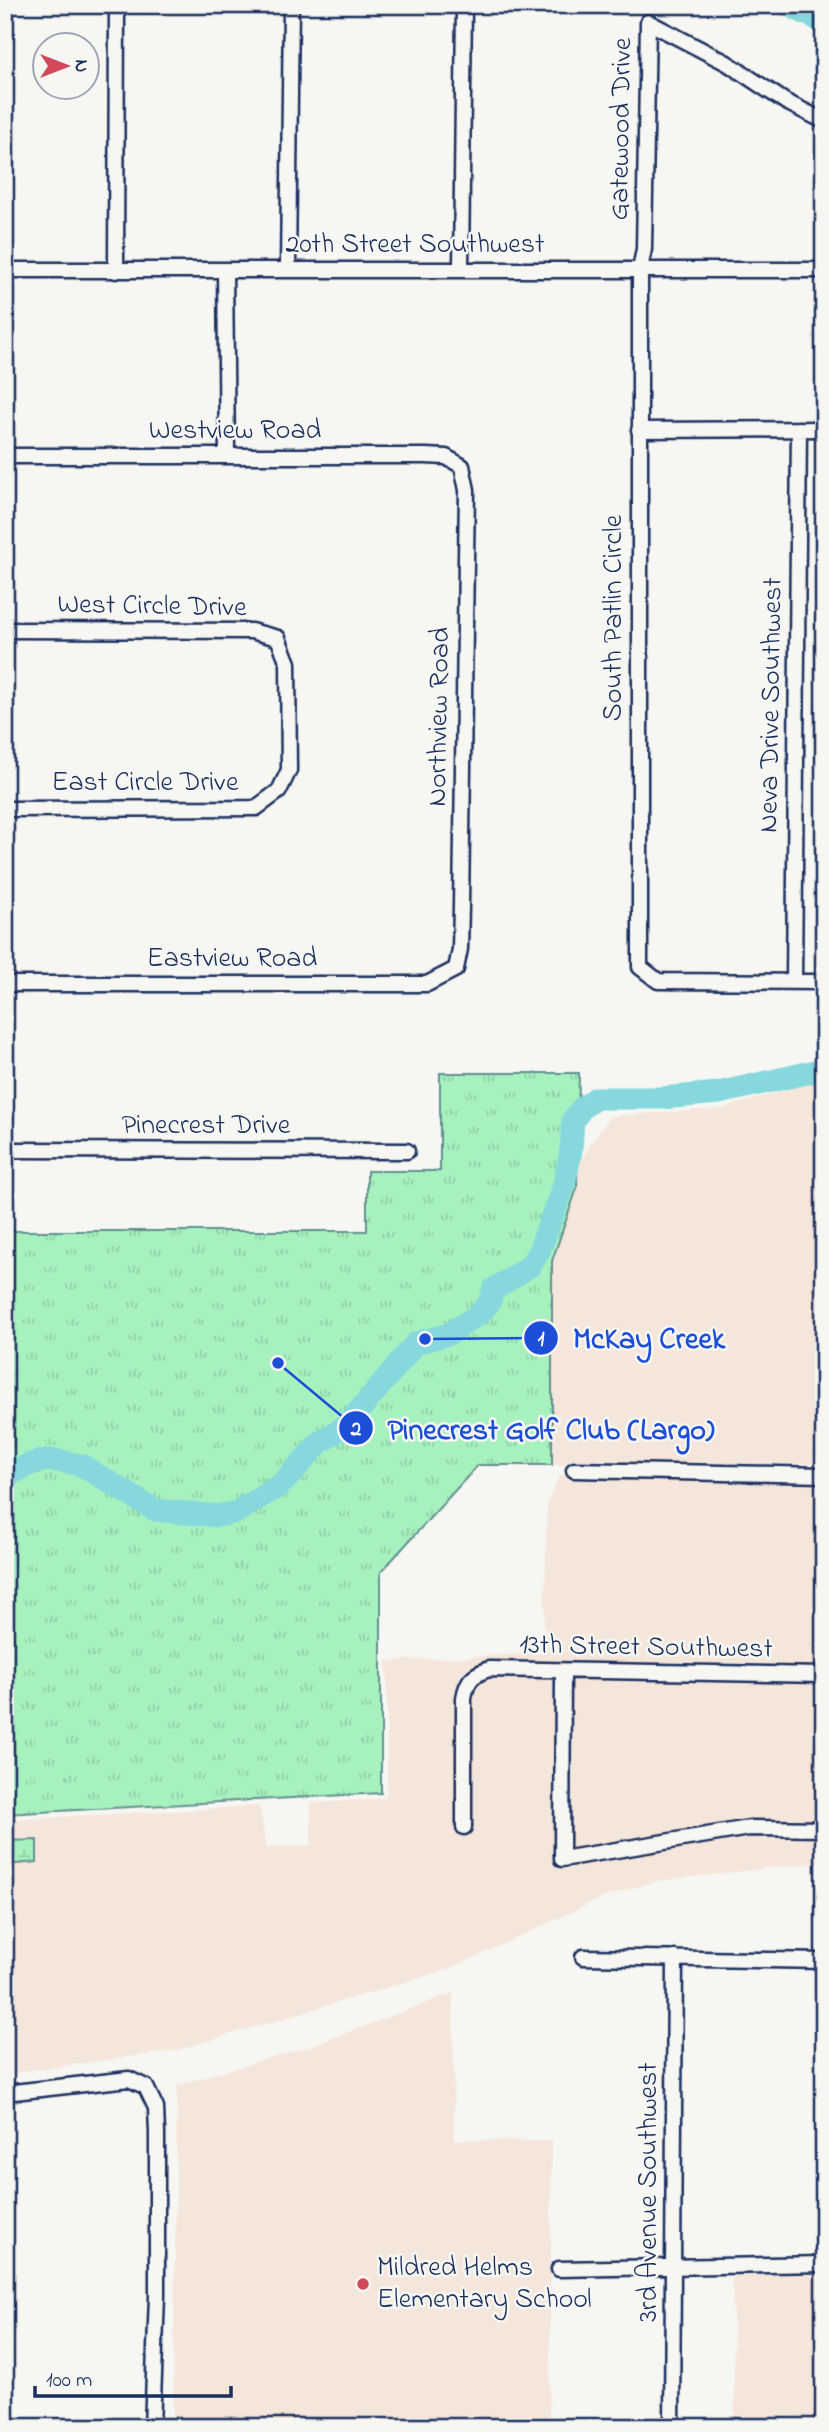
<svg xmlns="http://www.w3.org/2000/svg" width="829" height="2432" viewBox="0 0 829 2432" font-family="'Indie Flower',sans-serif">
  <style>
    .built { fill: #f5e6db }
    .grass { fill: url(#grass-tufts); stroke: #61908e; stroke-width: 2 }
    .wetland { fill: url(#wetland-marsh); stroke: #61908e; stroke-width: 2 }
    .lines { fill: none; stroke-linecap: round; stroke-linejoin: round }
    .river { stroke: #86d8dd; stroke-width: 23 }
    .minor-casing { stroke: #1b2f5e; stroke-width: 19 }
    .minor { stroke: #f6f6f2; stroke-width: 14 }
    .poi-dot { fill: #d1495b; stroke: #f6f6f2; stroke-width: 2.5 }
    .labels { text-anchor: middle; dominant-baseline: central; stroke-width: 5; stroke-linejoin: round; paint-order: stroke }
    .street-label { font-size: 28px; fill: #1b2f5e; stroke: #f6f6f2 }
    .poi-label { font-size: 28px; fill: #1b2f5e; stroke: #f6f6f2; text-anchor: start }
    .leader { fill: none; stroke: #1d4ed8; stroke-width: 2.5 }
    .callout-dot { fill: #1d4ed8; stroke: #f6f6f2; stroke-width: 2.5 }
    .mark-label { font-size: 21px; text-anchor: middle; font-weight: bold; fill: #fff }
    .callout-label { font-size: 30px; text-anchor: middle; font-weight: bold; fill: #1d4ed8; stroke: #f6f6f2; stroke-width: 5; stroke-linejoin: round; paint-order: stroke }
  </style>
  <defs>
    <pattern id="grass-tufts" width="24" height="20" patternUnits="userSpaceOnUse" patternTransform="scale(1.75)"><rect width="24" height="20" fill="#a7f1bf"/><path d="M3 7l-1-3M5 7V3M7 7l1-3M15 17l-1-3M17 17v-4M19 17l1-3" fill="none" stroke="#8fcfa7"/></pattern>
    <pattern id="wetland-marsh" width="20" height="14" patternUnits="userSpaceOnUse" patternTransform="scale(1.75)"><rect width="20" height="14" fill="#a7f1bf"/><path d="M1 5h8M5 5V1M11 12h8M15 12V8" fill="none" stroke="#8fcfa7"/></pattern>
  </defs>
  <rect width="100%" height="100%" fill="#f6f6f2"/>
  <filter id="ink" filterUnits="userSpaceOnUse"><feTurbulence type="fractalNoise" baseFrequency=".0143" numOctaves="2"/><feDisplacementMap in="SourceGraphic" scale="14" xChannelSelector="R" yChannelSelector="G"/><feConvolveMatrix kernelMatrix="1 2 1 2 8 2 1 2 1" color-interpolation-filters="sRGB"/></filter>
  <g filter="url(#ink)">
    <path class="built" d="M824 1079V1464L552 1465V1261L577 1188 580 1161 610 1116 720 1109Z
      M560 1475 824 1481V1669L489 1662 467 1669 460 1676 456 1698 457 1833H472L473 1687 490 1676 556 1678 553 1854 556 1867 749 1834 824 1835V1862L657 1881 604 1897 452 1968 178 2050 5 2074V1865L37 1862V1840L5 1841V1820L259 1806 267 1848 311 1845V1803L381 1799 387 1793V1661L544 1653 547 1503Z
      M571 1679 824 1682V1822L748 1821 570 1851Z
      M453 1993 454 2140 552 2141 549 2427H173L177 2085 308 2047Z
      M788 2272 824 2275V2427H735L732 2274Z"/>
    <path class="grass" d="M440 1073H579L577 1188 552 1261V1465H478L381 1572V1793L5 1814V1231H367V1171H440Z"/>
    <path class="wetland" d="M37 1840V1862L5 1865V1841Z"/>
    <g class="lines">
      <path class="river" d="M788 5 824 22
        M5 1477 28 1465 45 1460 60 1461 81 1465 155 1510 218 1516 237 1512 283 1483 320 1442 347 1425 416 1343 449 1334 479 1314 489 1303 494 1289 530 1266 539 1251 564 1185 571 1150 573 1120 582 1108 596 1098H662L719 1093 824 1069"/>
      <g class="minor-casing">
        <path id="minor" d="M824 121 786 102 727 63 648 22 644 249 640 270V967L658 981 824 982
          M288 269 291 5
          M5 270H824
          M461 270 464 5
          M116 271 117 5
          M225 271 227 455
          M639 430 824 429
          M5 456H426L446 457 462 466 467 490 461 906 460 949 456 969 427 984H5
          M5 630 251 631 278 638 288 663 289 770 279 791 256 808 5 809
          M794 982 799 429
          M5 1150 407 1151
          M574 1470 824 1475
          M563 1672 562 1859 749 1828 824 1829
          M464 1827V1698C467 1680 472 1675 489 1669L824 1675
          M583 1957 824 1961
          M5 2093 129 2079 146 2087 156 2108 157 2133V2296L152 2427
          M559 2269 824 2264
          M672 2427 675 1958"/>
      </g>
      <use href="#minor" class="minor"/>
    </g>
  </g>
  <circle class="poi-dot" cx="363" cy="2284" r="7"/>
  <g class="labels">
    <g class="street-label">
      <text transform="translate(622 129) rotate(-89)">Gatewood Drive</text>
      <text x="415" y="245">20th Street Southwest</text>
      <text x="235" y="431">Westview Road</text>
      <text transform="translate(152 607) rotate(1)">West Circle Drive</text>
      <text transform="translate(614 618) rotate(-90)">South Patlin Circle</text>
      <text transform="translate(772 705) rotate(-89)">Neva Drive Southwest</text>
      <text transform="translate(440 717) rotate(-89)">Northview Road</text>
      <text x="145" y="783">East Circle Drive</text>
      <text x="232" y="959">Eastview Road</text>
      <text x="206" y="1126">Pinecrest Drive</text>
      <text transform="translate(646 1648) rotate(1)">13th Street Southwest</text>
      <text transform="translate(649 2192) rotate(-90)">3rd Avenue Southwest</text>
    </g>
    <g class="poi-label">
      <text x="377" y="2268">Mildred Helms<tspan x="377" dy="32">Elementary School</tspan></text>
    </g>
  </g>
  <path class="leader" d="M425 1339L541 1338M278 1363L356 1428"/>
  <g class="callout-dot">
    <circle cx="425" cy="1339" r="7"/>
    <circle cx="278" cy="1363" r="7"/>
    <circle cx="541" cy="1338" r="18"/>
    <circle cx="356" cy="1428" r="18"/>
  </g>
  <g class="mark-label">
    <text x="541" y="1345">1</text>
    <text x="356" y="1435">2</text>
  </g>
  <g class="callout-label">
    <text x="649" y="1348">McKay Creek</text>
    <text x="551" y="1439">Pinecrest Golf Club (Largo)</text>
  </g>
  <rect width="829" height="2432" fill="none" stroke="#f6f6f2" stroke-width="28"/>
  <rect x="14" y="14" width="801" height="2404" fill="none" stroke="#1b2f5e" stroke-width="2.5" filter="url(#ink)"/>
  <g transform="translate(66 66) rotate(90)"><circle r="33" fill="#f6f6f2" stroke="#9ea6b7" stroke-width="2"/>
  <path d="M0-5L12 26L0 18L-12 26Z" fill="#d1495b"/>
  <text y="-10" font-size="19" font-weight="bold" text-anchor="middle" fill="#1b2f5e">N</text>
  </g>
  <path d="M35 2386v10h196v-10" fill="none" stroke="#1b2f5e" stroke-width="3.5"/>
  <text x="46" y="2386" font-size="21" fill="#1b2f5e" stroke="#f6f6f2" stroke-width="5" paint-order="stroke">100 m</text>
</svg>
